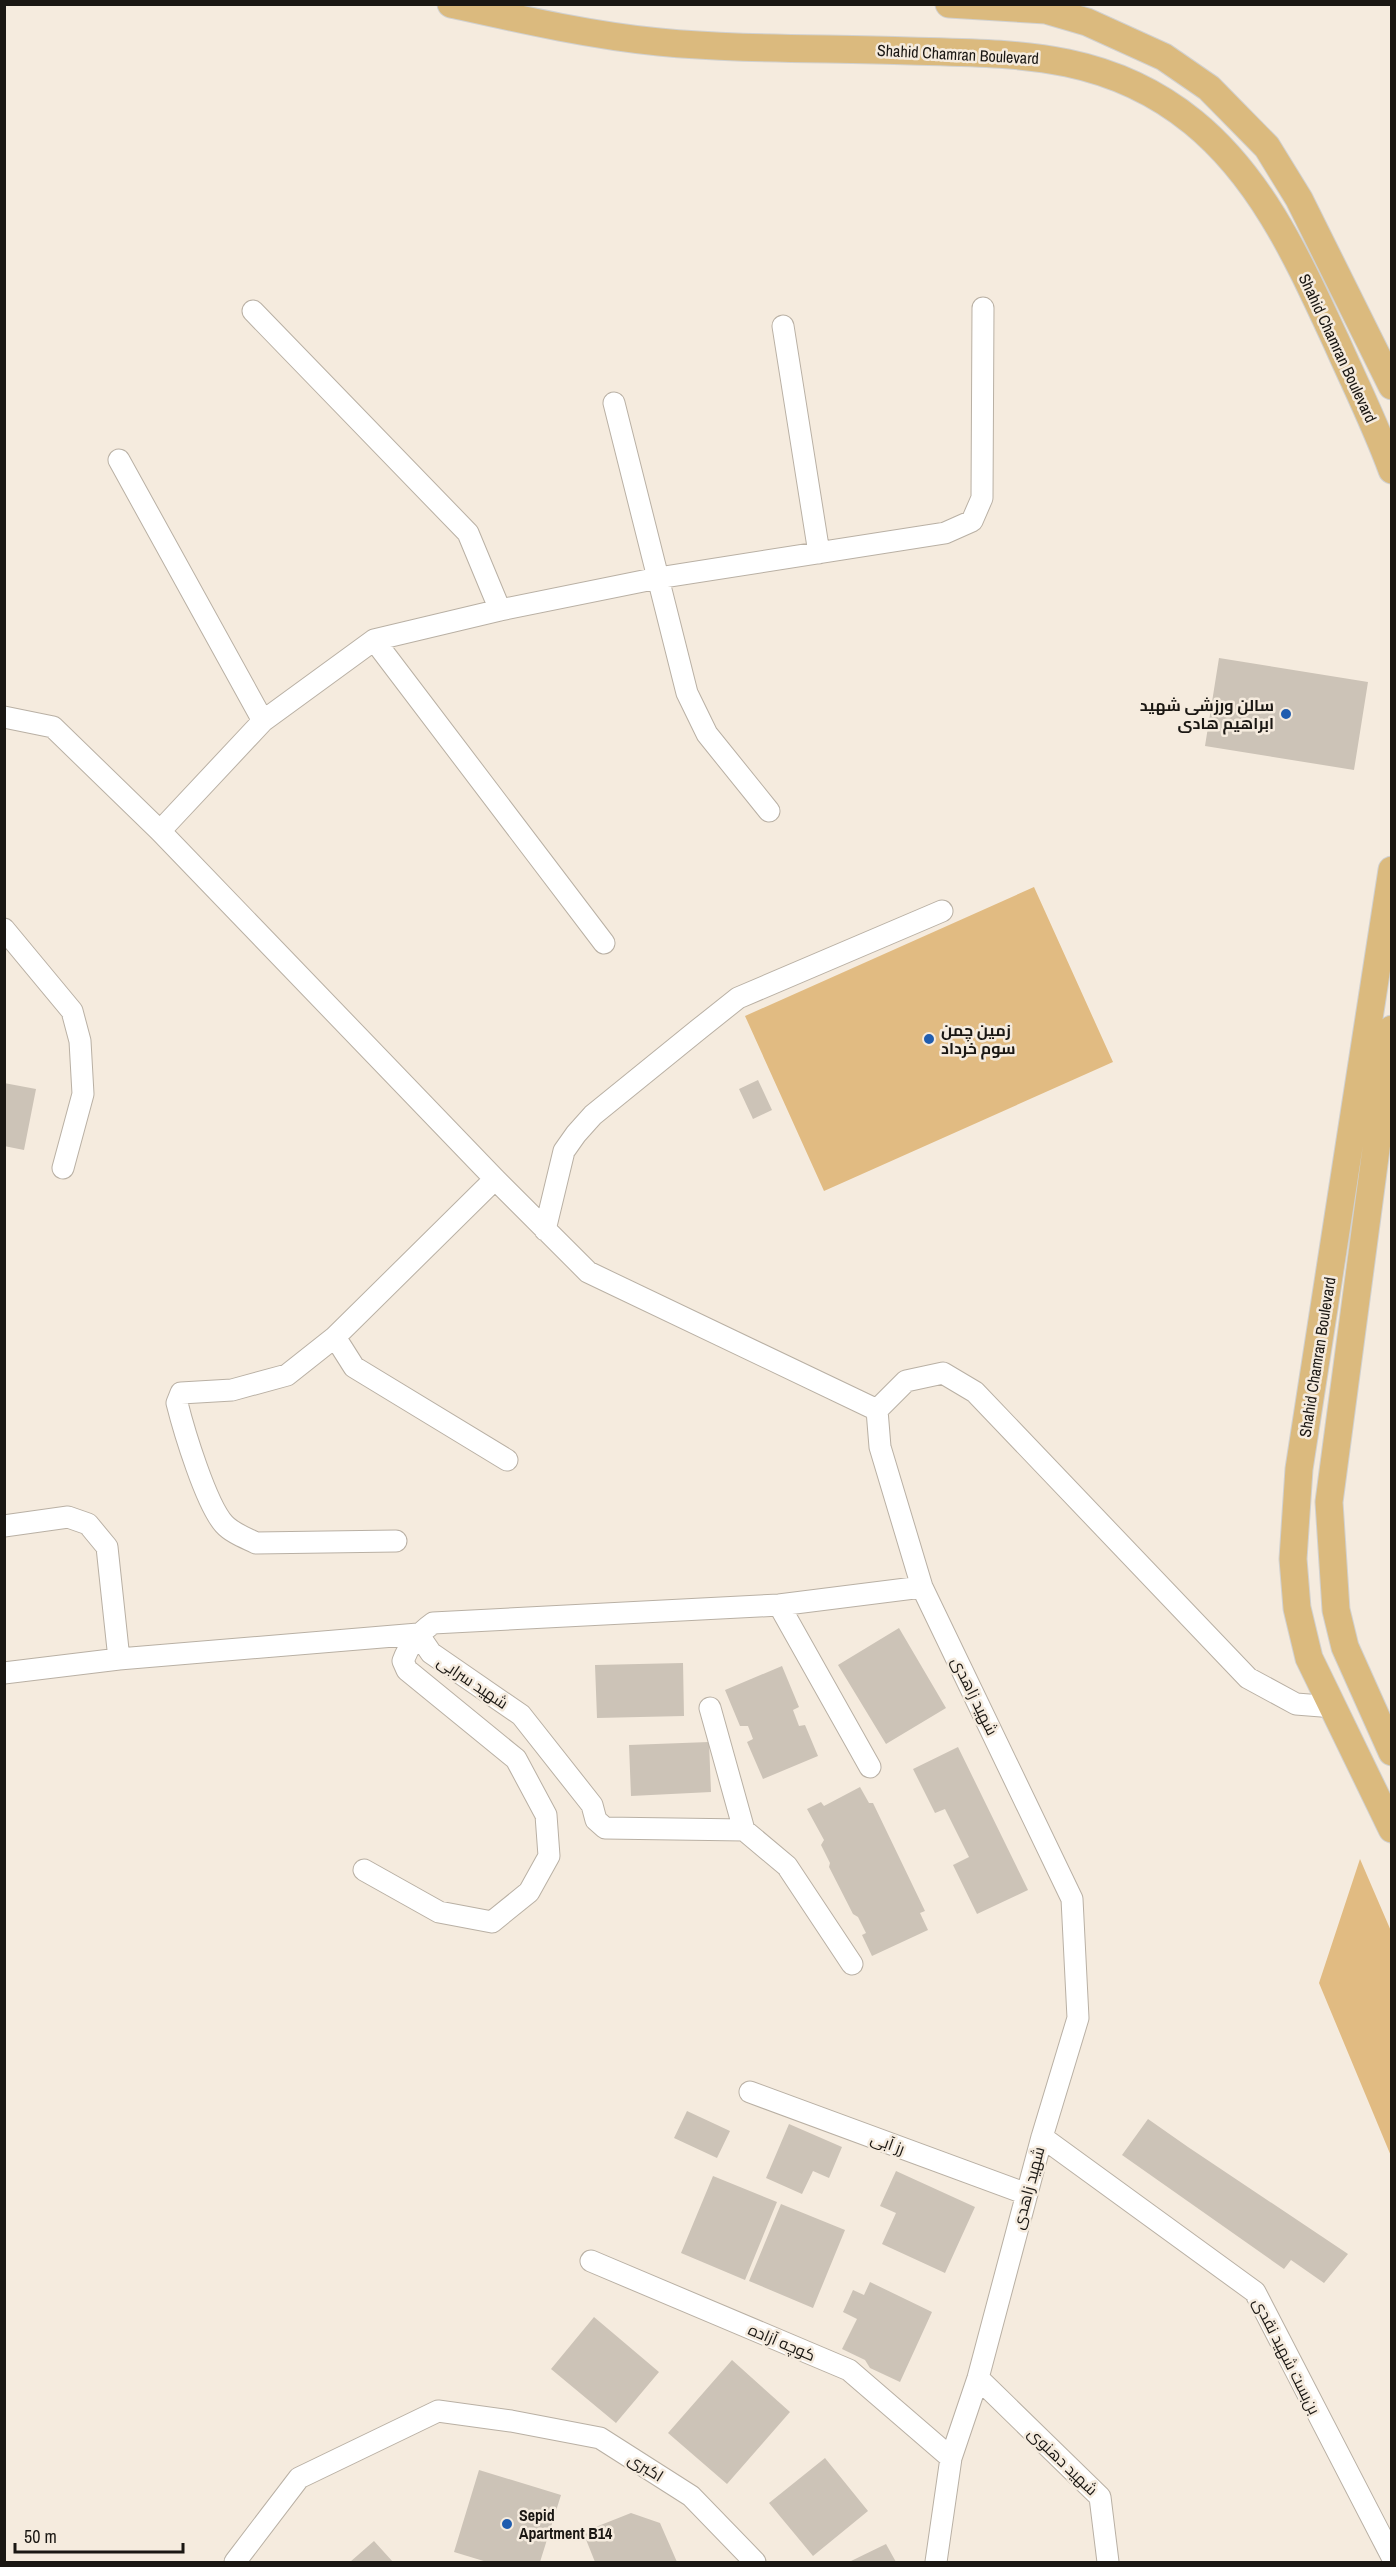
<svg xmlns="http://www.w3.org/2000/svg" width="1396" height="2567" viewBox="0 0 1396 2567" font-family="'Archivo Narrow',Cairo,sans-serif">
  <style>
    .green { fill: #e1bb82 }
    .building { fill: #ccc3b7 }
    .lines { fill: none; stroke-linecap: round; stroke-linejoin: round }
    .minor-casing { stroke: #b9b0a4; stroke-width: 23 }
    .major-casing { stroke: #d1d1d0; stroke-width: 29 }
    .minor { stroke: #fff; stroke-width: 21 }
    .major { stroke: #dbba7e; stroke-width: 27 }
    .poi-dot { fill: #205daf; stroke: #f5ebde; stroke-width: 2 }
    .labels { text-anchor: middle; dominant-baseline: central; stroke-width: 5; stroke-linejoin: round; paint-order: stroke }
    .street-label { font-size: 16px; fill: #1a1713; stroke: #f5ebde }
    .poi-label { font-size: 16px; font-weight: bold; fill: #1a1713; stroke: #f5ebde; text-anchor: start }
  </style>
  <rect width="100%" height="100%" fill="#f5ebde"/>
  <path class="green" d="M1034 887 1113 1062 824 1191 745 1016Z
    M1360 1859 1391 1931V2156L1319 1983Z"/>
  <path class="building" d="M1219 658 1368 682 1354 770 1205 746Z
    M758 1080 772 1110 753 1119 739 1089Z
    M4 1083 36 1089 24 1150 4 1146Z
    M899 1628 946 1708 886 1744 838 1665Z
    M683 1663 684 1716 597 1718 595 1665Z
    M782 1666 799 1707 793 1710 799 1726 805 1725 818 1756 763 1779 747 1742 753 1739 748 1726H740L725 1690Z
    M709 1742 711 1792 631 1796 629 1745Z
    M958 1747 1028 1890 977 1914 953 1865 969 1857 945 1809 935 1813 913 1769Z
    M860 1787 869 1803H873L925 1911 920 1913 928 1930 872 1956 862 1935 866 1933 858 1917 853 1914 829 1867 830 1863 821 1845 824 1840 807 1809 821 1802 824 1806Z
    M687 2111 730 2131 717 2158 674 2138Z
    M1148 2119 1188 2147 1348 2254 1324 2283 1291 2260 1284 2269 1122 2155Z
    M789 2124 842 2147 829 2178 813 2171 802 2194 766 2178Z
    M896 2171 975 2207 945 2273 882 2244 896 2213 880 2206Z
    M713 2176 777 2202 745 2280 681 2253Z
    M781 2204 845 2230 813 2308 749 2281Z
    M870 2282 932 2312 900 2382 870 2368 865 2360 842 2349 857 2319 843 2312 853 2290 864 2295Z
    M594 2317 659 2372 616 2423 551 2369Z
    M732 2360 790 2412 727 2484 668 2433Z
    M825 2458 868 2511 813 2556 769 2503Z
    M479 2470 561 2495 540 2562H487L454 2552Z
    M631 2513 660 2523 677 2562H595L583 2532Z
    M374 2541 393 2562H350Z
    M886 2544 896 2562H849Z"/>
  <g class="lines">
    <g class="minor-casing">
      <path id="minor" d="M253 311 468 533 500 610
        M783 326 819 553
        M614 403 687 693 707 734 769 811
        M119 460 263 721
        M374 640 604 943
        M4 717 53 727 160 831 495 1179 588 1272 877 1410
        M160 831 263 721 374 640 500 610 658 578 945 533 972 521 982 498 983 308
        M4 929 72 1011 80 1041 83 1094 63 1168
        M545 1230 564 1151 576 1134 593 1115 699 1029 738 998 942 911
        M335 1337 354 1367 507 1460
        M4 1526 68 1517 88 1524 107 1547 119 1659
        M396 1541 256 1543C246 1538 232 1533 224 1524 206 1504 184 1431 177 1403L181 1393 232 1390 287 1375 335 1337 495 1179
        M779 1605 870 1767
        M418 1634 431 1653 521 1715 592 1805 596 1820 605 1828 744 1830 787 1866 852 1964
        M4 1673 119 1659 418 1634
        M710 1708 744 1830
        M364 1870 439 1912 492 1922 529 1892 549 1856 546 1815 516 1759 407 1670 403 1661C409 1644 419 1633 433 1623L779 1605 922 1587
        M750 2092 1027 2194
        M1042 2137 1255 2292 1392 2557
        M591 2261 849 2370 951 2458
        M978 2378 1100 2497 1108 2562
        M235 2562 299 2478 438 2411 511 2421 600 2438 691 2496 755 2562
        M936 2562 951 2458 978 2378 1042 2137 1078 2018 1072 1899 922 1587 880 1447 877 1410 906 1381 943 1373 975 1392 1248 1678 1296 1704 1334 1707"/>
    </g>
    <g class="major-casing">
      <path id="major" d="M451 4C519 19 589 35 659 42 742 50 827 48 910 51 1016 54 1107 52 1193 122 1263 179 1299 262 1336 341 1355 384 1376 426 1392 470
        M949 4 1046 10 1087 22 1164 57 1209 88 1267 147 1299 199 1392 386
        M1392 870 1299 1469 1293 1559 1297 1608 1309 1658 1392 1829
        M1392 1029 1329 1502 1336 1610 1345 1647 1392 1752"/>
    </g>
    <use href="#minor" class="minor"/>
    <use href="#major" class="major"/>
  </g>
  <g class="poi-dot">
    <circle cx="1286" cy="714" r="6"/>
    <circle cx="929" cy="1039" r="6"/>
    <circle cx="507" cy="2524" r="6"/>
  </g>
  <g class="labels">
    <g class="street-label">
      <text transform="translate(958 54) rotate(3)">Shahid Chamran Boulevard</text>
      <text transform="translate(1338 348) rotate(65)">Shahid Chamran Boulevard</text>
      <text transform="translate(1317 1357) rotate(-81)">Shahid Chamran Boulevard</text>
      <text transform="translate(473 1682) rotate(34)">شهید سرابی</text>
      <text transform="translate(975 1696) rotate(64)">شهید زاهدی</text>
      <text transform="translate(888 2143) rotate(20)">رز آبی</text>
      <text transform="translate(1028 2188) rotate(-75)">شهید زاهدی</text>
      <text transform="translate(782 2342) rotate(23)">کوچه آزاده</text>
      <text transform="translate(1287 2356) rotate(63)">بن‌بست شهید نقدی</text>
      <text transform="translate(1063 2461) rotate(44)">شهید دهنوی</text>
      <text transform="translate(646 2467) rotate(32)">اکبری</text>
    </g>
    <g class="poi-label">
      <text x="1274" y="705" text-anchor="end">سالن ورزشی شهید<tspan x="1274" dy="18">ابراهیم هادی</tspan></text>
      <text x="941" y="1030">زمین چمن<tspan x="941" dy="18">سوم خرداد</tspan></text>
      <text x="519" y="2515">Sepid<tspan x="519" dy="18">Apartment B14</tspan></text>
    </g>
  </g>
  <rect width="1396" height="2567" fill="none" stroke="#1a1713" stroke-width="12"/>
  <path d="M15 2543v9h168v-9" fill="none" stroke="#1a1713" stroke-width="3"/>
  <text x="24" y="2543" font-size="18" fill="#1a1713" stroke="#f5ebde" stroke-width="4.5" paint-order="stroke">50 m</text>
</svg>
